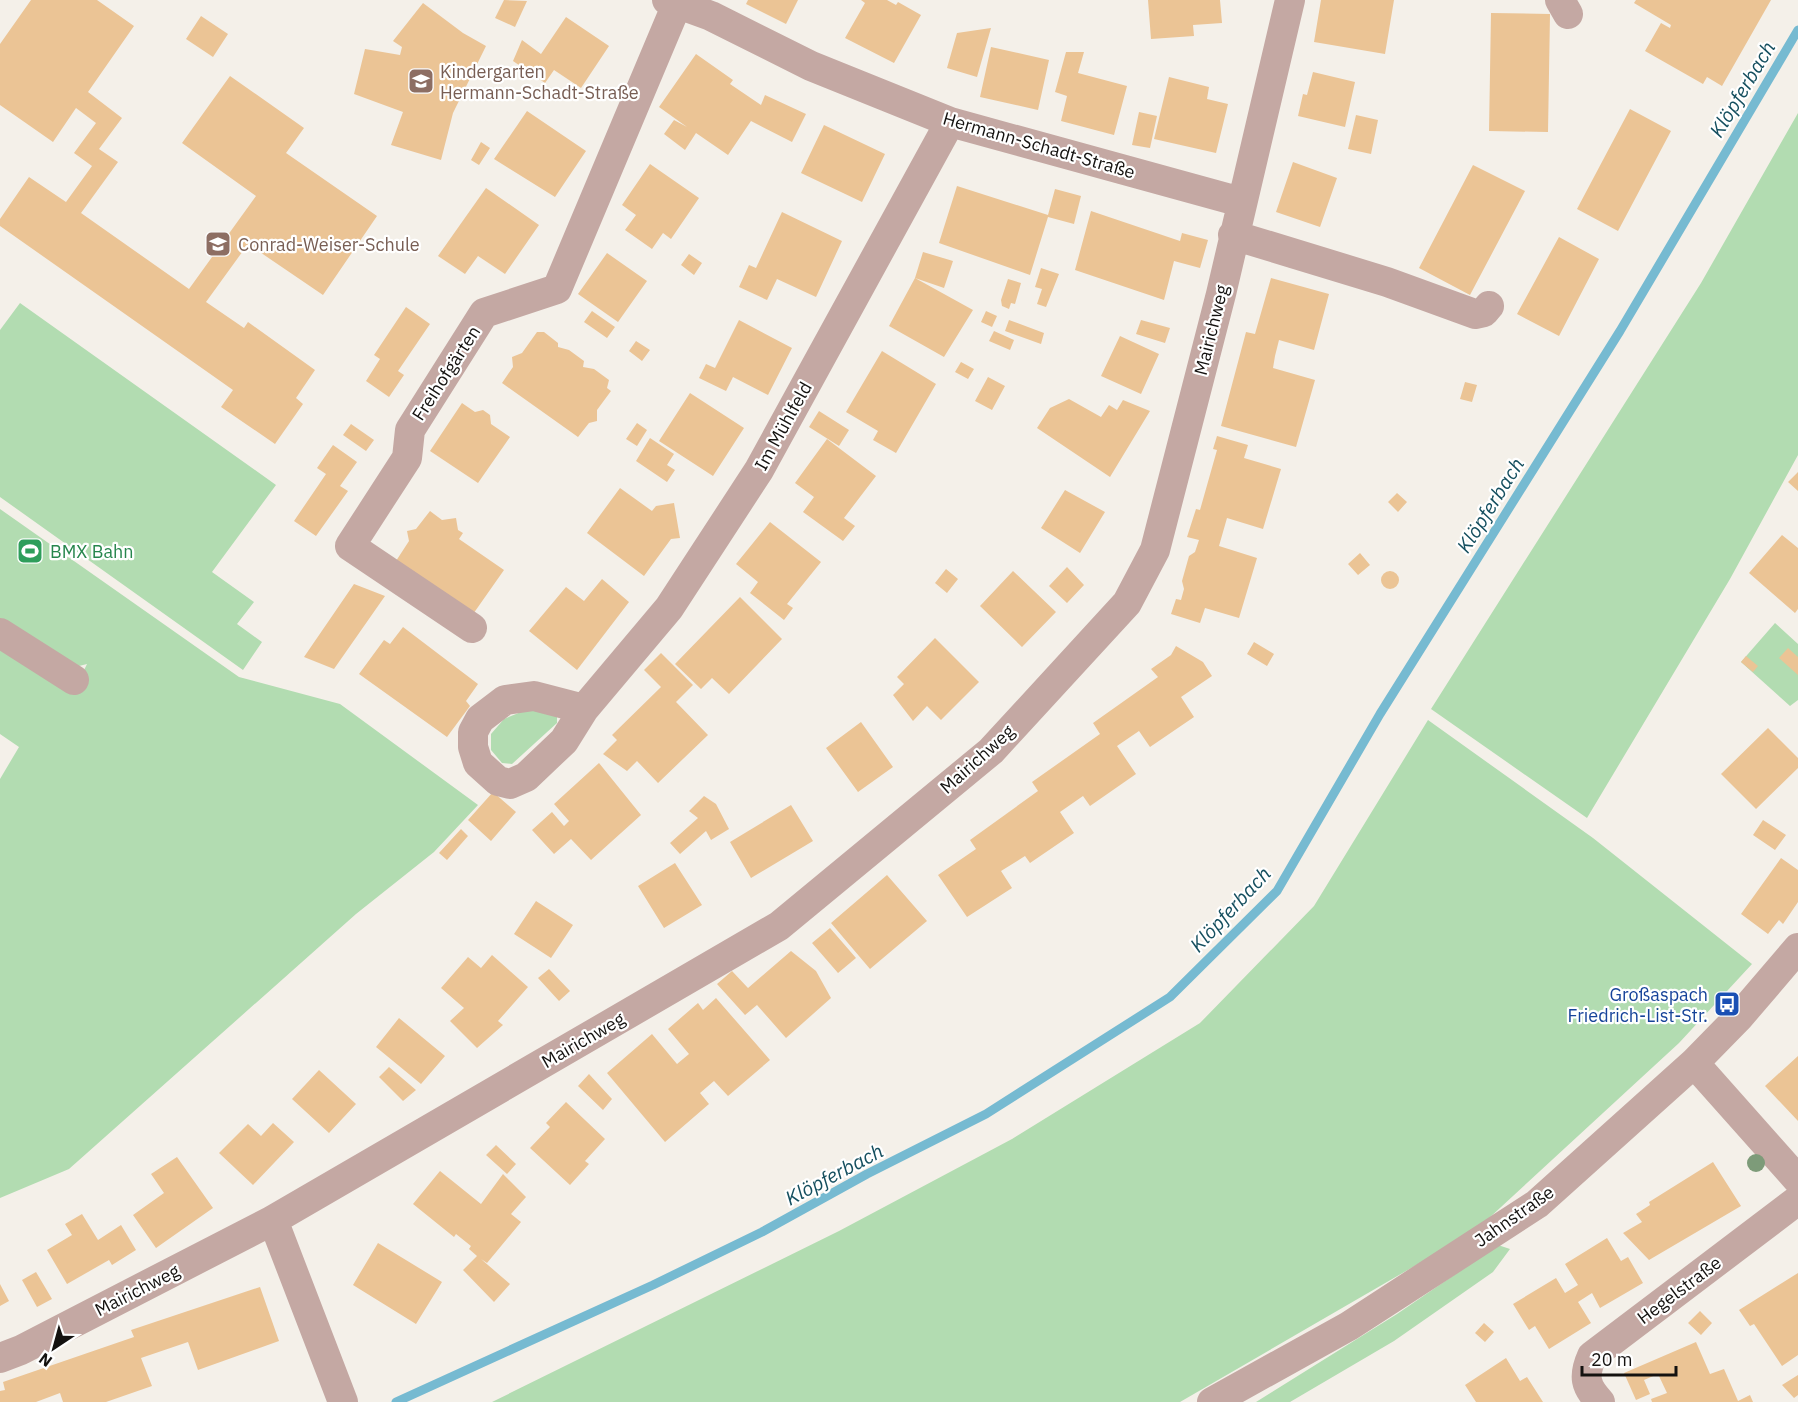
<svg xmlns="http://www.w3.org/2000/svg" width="1798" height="1402" viewBox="0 0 1798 1402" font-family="'IBM Plex Sans',sans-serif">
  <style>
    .green { fill: #b2dcb1 }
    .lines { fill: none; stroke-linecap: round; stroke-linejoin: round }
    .stream { stroke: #76bad1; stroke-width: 9 }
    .building { fill: #ebc495 }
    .minor { stroke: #c4a8a3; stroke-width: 30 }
    .tree { fill: #7d9b79 }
    .labels { text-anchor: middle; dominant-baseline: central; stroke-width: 4.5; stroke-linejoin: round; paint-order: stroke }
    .education-label { font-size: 18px; fill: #785e54; stroke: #fff; text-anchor: start }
    .street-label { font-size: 18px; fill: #141210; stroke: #fff }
    .leisure-label { font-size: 18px; fill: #27864d; stroke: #fff; text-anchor: start }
    .transit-label { font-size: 18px; fill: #164399; stroke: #fff; text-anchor: end }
    .water-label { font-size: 20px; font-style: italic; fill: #154f5f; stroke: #fff }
  </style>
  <rect width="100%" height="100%" fill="#f4f0e9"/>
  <path class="green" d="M1798 113V455L1730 579 1587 818 1431 709 1701 283Z
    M20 303 276 485 212 572 254 602 237 624 262 642 243 670 0 497V330Z
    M0 509 239 677 340 704 478 805 434 852 356 914 69 1169 0 1198V779L19 747 0 734V638L73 693 87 664 71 668 0 629Z
    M1775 623 1798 644V700L1790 706 1741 662Z
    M526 710H549L557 715V723L512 764 502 763 491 750V734L504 719Z
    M1428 720 1593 838 1752 964 1679 1043 1475 1231 1180 1402H492L839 1231 1012 1139 1200 1023 1314 906Z
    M1498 1245 1510 1249 1493 1272 1394 1341 1290 1402H1256L1397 1314Z"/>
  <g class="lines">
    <path class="stream" d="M396 1402 653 1285 762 1232 867 1174 986 1114 1170 997 1277 891 1380 714 1620 331 1798 30"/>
  </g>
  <path class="building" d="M31 0H97L134 26 88 92 122 118 99 149 118 162 81 213 189 289 256 196 182 143 230 76 304 128 286 153 377 216 323 295 248 244 206 302 244 328 248 322 315 370 296 398 303 404 275 444 221 407 233 390 0 226V219L29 177 66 202 92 166 74 153 96 123 76 108 53 142 0 105V44Z
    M504 0 527 1 515 27 495 18Z
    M748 0H798L786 24 746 4Z
    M861 0H887L896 5 898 2 921 15 894 63 845 38 865 3Z
    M1148 0H1220L1222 23 1193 25 1194 36 1151 39Z
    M1321 0H1394L1385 54 1314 42Z
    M1636 0H1771L1722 86 1707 77 1703 84 1645 51 1661 23 1670 28 1671 25 1634 3Z
    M423 3 463 33 486 46 453 113 441 160 391 145 403 112 354 94 365 49 400 55 402 47 393 41Z
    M1491 13 1550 14 1548 132 1489 131Z
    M201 16 228 34 213 57 186 39Z
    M566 17 609 46 581 88 554 70 545 83 513 61 522 40 541 54Z
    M991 28 977 77 947 68 957 33Z
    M991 47 1049 60 1038 110 980 97Z
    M1066 52H1084L1078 73 1127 86 1114 135 1061 121 1067 96 1055 92Z
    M696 54 733 80 730 84 761 105 765 95 806 114 792 142 751 121 728 155 696 133 685 150 664 134 674 120 687 127 659 107Z
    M1313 72 1355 82 1345 127 1298 116 1303 94 1307 95Z
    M1169 77 1209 87 1207 99 1228 104 1216 153 1154 139Z
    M1630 109 1671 131 1618 231 1577 209Z
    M527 111 586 151 555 197 494 159Z
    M1139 112 1157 116 1150 148 1132 145Z
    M1356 115 1378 120 1371 154 1348 149Z
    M824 125 885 154 862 202 801 173Z
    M481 142 490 148 479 165 471 160Z
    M1293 162 1337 178 1320 227 1276 212Z
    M650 164 699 198 671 239 663 233 652 249 625 230 636 215 622 205Z
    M1473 165 1525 191 1470 295 1419 268Z
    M957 186 1048 215 1055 189 1081 196 1074 224 1048 217 1030 275 939 243Z
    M486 188 539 225 505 274 478 256 465 274 438 256Z
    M1091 211 1180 241 1182 233 1208 240 1200 268 1174 261 1164 300 1075 270Z
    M782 212 842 241 816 297 777 279 767 300 739 287 749 265 756 268Z
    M1559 237 1599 259 1559 336 1517 314Z
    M923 252 953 261 944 288 915 278 973 310 944 357 889 326 915 278Z
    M607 253 647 281 618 322 578 294Z
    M689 254 702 263 694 275 681 265Z
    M1041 268 1059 274 1046 307 1037 304 1042 289 1035 287Z
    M1271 278 1329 294 1314 350 1279 340 1275 356 1273 368 1315 380 1296 447 1221 426 1246 332 1255 334Z
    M1008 279 1021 283 1015 304 1011 303 1009 309 1002 306 1001 300Z
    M406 307 430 324 398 371 404 375 389 397 366 381 380 359 374 355Z
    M592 311 615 327 607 338 584 322Z
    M986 311 997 316 992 327 981 322Z
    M739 320 792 348 768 395 733 377 726 391 699 378 706 364 715 368Z
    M1009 320 1044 333 1041 344 1005 331Z
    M1141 320 1170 328 1165 343 1136 334Z
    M994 331 1014 340 1010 350 989 341Z
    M537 332H544L558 343V347L569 350 584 361 583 367 594 369 609 380 607 388 611 391 597 410V421L589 423 578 437 502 383 513 367 512 357 522 353Z
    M1120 336 1159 354 1141 394 1101 376Z
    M636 341 650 350 642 361 629 351Z
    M882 351 936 384 896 453 873 440 878 431 846 412Z
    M961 362 974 369 968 379 955 372Z
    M988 377 1005 386 992 410 975 401Z
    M1465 382 1477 385 1472 402 1460 399Z
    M690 393 744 428 713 476 659 441Z
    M1069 399 1101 417 1109 405 1117 410 1123 400 1150 411 1110 477 1037 428 1050 408Z
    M462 403 475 412 483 410 490 415 491 424 510 437 478 483 430 451Z
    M819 411 849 430 839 446 809 427Z
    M637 423 647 430 637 446 626 439Z
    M351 424 374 440 366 451 343 435Z
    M1217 436 1248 445 1244 458 1281 469 1263 529 1227 518 1219 546 1257 558 1239 618 1205 608 1200 623 1171 614 1176 599 1181 600 1184 589 1182 581 1189 556 1195 552 1199 540 1187 537 1196 509 1200 510 1217 450 1213 449Z
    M650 438 674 454 667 465 675 470 667 482 636 461Z
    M827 439 876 476 844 518 855 526 843 541 803 512 814 497 795 483Z
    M333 445 357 462 340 486 348 491 316 536 294 521 326 474 317 468Z
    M1798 472V491L1788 482Z
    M620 488 652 511 656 506 674 503 680 538 671 539 644 576 587 533Z
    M1065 490 1105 512 1080 553 1041 528Z
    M1397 493 1407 502 1398 512 1388 502Z
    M430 511 442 520 456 518 458 530 463 533 459 539 504 570 471 617 396 561 409 541 407 531 416 529Z
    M770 522 821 562 787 604 793 608 784 620 750 593 758 582 736 564Z
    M1782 535 1798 548V609L1795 613 1749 573Z
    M1360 553 1370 565 1358 575 1348 564Z
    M1067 567 1084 585 1067 603 1049 586Z
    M946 569 958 579 947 593 935 583Z
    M1013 571 1056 612 1022 647 980 606Z
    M1381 580a9 9 0 1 1 18 0a9 9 0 1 1-18 0Z
    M602 579 629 602 577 670 529 631 566 587 584 601Z
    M354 584 385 596 334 669 304 657Z
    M740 597 782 639 729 694 712 678 701 689 675 664Z
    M403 627 478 684 466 701 470 706 447 737 359 674 384 640 390 644Z
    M935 638 979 682 941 720 927 706 913 721 893 695 904 684 897 677Z
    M1254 642 1274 654 1267 666 1247 654Z
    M1176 646 1203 662 1212 676 1181 697 1194 717 1150 747 1139 731 1117 746 1136 774 1090 806 1083 796 1060 812 1074 833 1030 863 1025 856 1001 871 1012 888 967 917 938 875 976 849 970 840 1038 791 1032 782 1100 734 1093 723 1158 677 1151 669 1171 655Z
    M1788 648 1798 657V675L1779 658Z
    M661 653 693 685 676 702 708 735 658 783 637 761 627 771 603 754 617 740 612 735 661 687 644 670Z
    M1746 656 1758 666 1753 672 1741 662Z
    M861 722 893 767 858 792 826 748Z
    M1768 728 1798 758V768L1756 809 1721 774Z
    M599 763 641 815 591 860 571 839 554 854 532 830 552 812 564 826 569 821 554 804Z
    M493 792 516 812 491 841 468 820Z
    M704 796 716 804 729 829 711 840 706 831 680 854 670 843 698 818 689 811Z
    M791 805 813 841 751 878 730 842Z
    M1763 820 1786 835 1775 850 1753 835Z
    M461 829 468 836 447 860 439 853Z
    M1781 858 1798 870V902L1783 924 1779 920 1768 934 1741 914Z
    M675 863 702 905 664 928 638 886Z
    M887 875 927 921 870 969 831 923Z
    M536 901 573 925 551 958 514 934Z
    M830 928 856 958 838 973 812 943Z
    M791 951 816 971 831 998 786 1038 757 1005 745 1015 717 984 732 971 748 988Z
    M492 955 528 987 498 1021 503 1025 477 1048 450 1021 464 1008 441 988 468 957 481 968Z
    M549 969 570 991 559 1001 538 978Z
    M716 998 770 1060 728 1096 714 1081 700 1093 709 1104 665 1142 607 1073 652 1034 677 1064 689 1054 668 1029 698 1003 703 1010Z
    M399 1018 445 1056 421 1084 376 1047Z
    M1798 1056V1121L1765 1086Z
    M389 1067 416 1090 403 1101 379 1077Z
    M319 1070 356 1104 329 1133 292 1099Z
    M589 1074 612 1099 603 1110 578 1086Z
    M566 1102 605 1139 585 1161 589 1164 570 1185 530 1148 550 1127 546 1123Z
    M273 1123 294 1142 253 1185 219 1153 248 1124 261 1136Z
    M496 1145 516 1164 507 1174 486 1155Z
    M177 1157 213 1208 156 1248 133 1215 164 1193 151 1174Z
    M1713 1162 1741 1206 1649 1260 1623 1233 1642 1222 1636 1214 1650 1205 1649 1202Z
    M440 1171 481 1204 503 1174 526 1197 511 1214 521 1222 487 1263 481 1259 510 1284 494 1302 463 1270 477 1256 469 1249 471 1246 456 1234 454 1237 413 1204Z
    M82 1214 98 1240 121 1225 136 1250 112 1265 109 1260 67 1284 47 1250 72 1235 65 1224Z
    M1607 1238 1621 1261 1628 1257 1643 1283 1600 1308 1592 1293 1578 1302 1591 1323 1549 1349 1535 1326 1529 1330 1513 1304 1556 1278 1565 1293 1578 1285 1565 1264Z
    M378 1243 442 1282 416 1324 353 1285Z
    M36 1272 52 1299 37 1307 22 1280Z
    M1798 1273V1355L1782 1366 1754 1324 1750 1326 1739 1310Z
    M0 1284 9 1301 0 1306Z
    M260 1287 279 1341 198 1370 188 1342 141 1358 152 1386 106 1402H63L60 1393 36 1402H0V1391L5 1390 3 1382 134 1337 131 1330Z
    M1700 1311 1712 1323 1701 1335 1688 1323Z
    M1484 1323 1494 1332 1485 1342 1475 1333Z
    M1696 1342 1710 1374 1724 1369 1738 1401 1750 1395 1753 1402H1652L1651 1399 1667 1393 1658 1374 1644 1380 1650 1394 1636 1400 1624 1373Z
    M1506 1358 1520 1381 1527 1377 1543 1402H1476L1465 1385Z
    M1798 1375V1395L1794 1398 1782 1385Z"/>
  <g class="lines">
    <path class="minor" d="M667 0 711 16 811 66 950 122 1241 202
      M1560 0 1568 14
      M1233 235 1387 282 1475 314 1484 312 1489 306
      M472 628 350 546 407 458 410 430 484 313 557 289 677 4
      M0 633 74 680
      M584 709 534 696 505 700 480 719 473 732V747L478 763 498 781 510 784 526 777 564 741 584 709 669 608 759 470 950 122
      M1694 1063 1798 1180
      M273 1220 343 1402
      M0 1358 21 1350 273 1220 779 926 991 751 1127 603 1155 550 1221 294 1290 0
      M1212 1402 1349 1326 1537 1204 1694 1063 1739 1017 1798 948
      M1600 1402C1585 1386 1583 1376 1592 1356L1798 1200"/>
  </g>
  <circle class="tree" cx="1756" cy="1163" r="9"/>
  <defs>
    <g id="school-square" transform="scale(1.35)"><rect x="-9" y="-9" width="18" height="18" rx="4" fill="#8d6e63" stroke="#fff"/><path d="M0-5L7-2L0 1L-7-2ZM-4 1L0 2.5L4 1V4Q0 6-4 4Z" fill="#fff"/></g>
    <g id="stadium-square" transform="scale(1.35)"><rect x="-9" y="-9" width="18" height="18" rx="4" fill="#2e9e5b" stroke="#fff"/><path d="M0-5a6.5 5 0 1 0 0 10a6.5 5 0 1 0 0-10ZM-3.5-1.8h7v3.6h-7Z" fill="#fff"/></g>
    <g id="bus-square" transform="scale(1.35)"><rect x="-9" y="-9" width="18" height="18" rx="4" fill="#1a4fb4" stroke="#fff"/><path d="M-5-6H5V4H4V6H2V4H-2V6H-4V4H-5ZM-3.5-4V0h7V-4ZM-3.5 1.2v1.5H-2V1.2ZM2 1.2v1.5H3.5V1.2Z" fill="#fff"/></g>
  </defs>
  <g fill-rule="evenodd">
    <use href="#school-square" x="421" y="81"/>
    <use href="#school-square" x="218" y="244"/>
    <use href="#stadium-square" x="30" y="551"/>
    <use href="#bus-square" x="1727" y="1004"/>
  </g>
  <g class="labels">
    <g class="education-label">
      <text x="440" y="71">Kindergarten<tspan x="440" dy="21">Hermann-Schadt-Straße</tspan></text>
      <text x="238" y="244">Conrad-Weiser-Schule</text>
    </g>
    <g class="street-label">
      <text transform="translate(1039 145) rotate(16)">Hermann-Schadt-Straße</text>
      <text transform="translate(1211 330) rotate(-76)">Mairichweg</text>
      <text transform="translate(446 373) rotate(-57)">Freihofgärten</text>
      <text transform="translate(783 426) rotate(-61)">Im Mühlfeld</text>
      <text transform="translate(977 759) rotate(-42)">Mairichweg</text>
      <text transform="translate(583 1040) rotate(-30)">Mairichweg</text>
      <text transform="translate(1514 1216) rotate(-35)">Jahnstraße</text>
      <text transform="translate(137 1290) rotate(-27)">Mairichweg</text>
      <text transform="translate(1679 1290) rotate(-37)">Hegelstraße</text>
    </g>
    <g class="leisure-label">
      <text x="50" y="551">BMX Bahn</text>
    </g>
    <g class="transit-label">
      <text x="1708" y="994">Großaspach<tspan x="1708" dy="21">Friedrich-List-Str.</tspan></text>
    </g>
    <g class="water-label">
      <text transform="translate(1742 89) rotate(-59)">Klöpferbach</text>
      <text transform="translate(1490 505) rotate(-58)">Klöpferbach</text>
      <text transform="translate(1230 909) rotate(-47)">Klöpferbach</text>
      <text transform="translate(834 1174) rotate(-28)">Klöpferbach</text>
    </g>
  </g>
  <g transform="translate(54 1348) rotate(216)" stroke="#ffffff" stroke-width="4.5" paint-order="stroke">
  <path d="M0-4.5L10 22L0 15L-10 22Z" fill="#141210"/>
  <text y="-9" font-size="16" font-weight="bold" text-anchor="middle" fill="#141210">N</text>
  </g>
  <path d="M1582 1366v9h94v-9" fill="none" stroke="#141210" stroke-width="3"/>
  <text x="1591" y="1366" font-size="18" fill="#141210" stroke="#ffffff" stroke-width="4.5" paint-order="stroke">20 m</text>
</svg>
